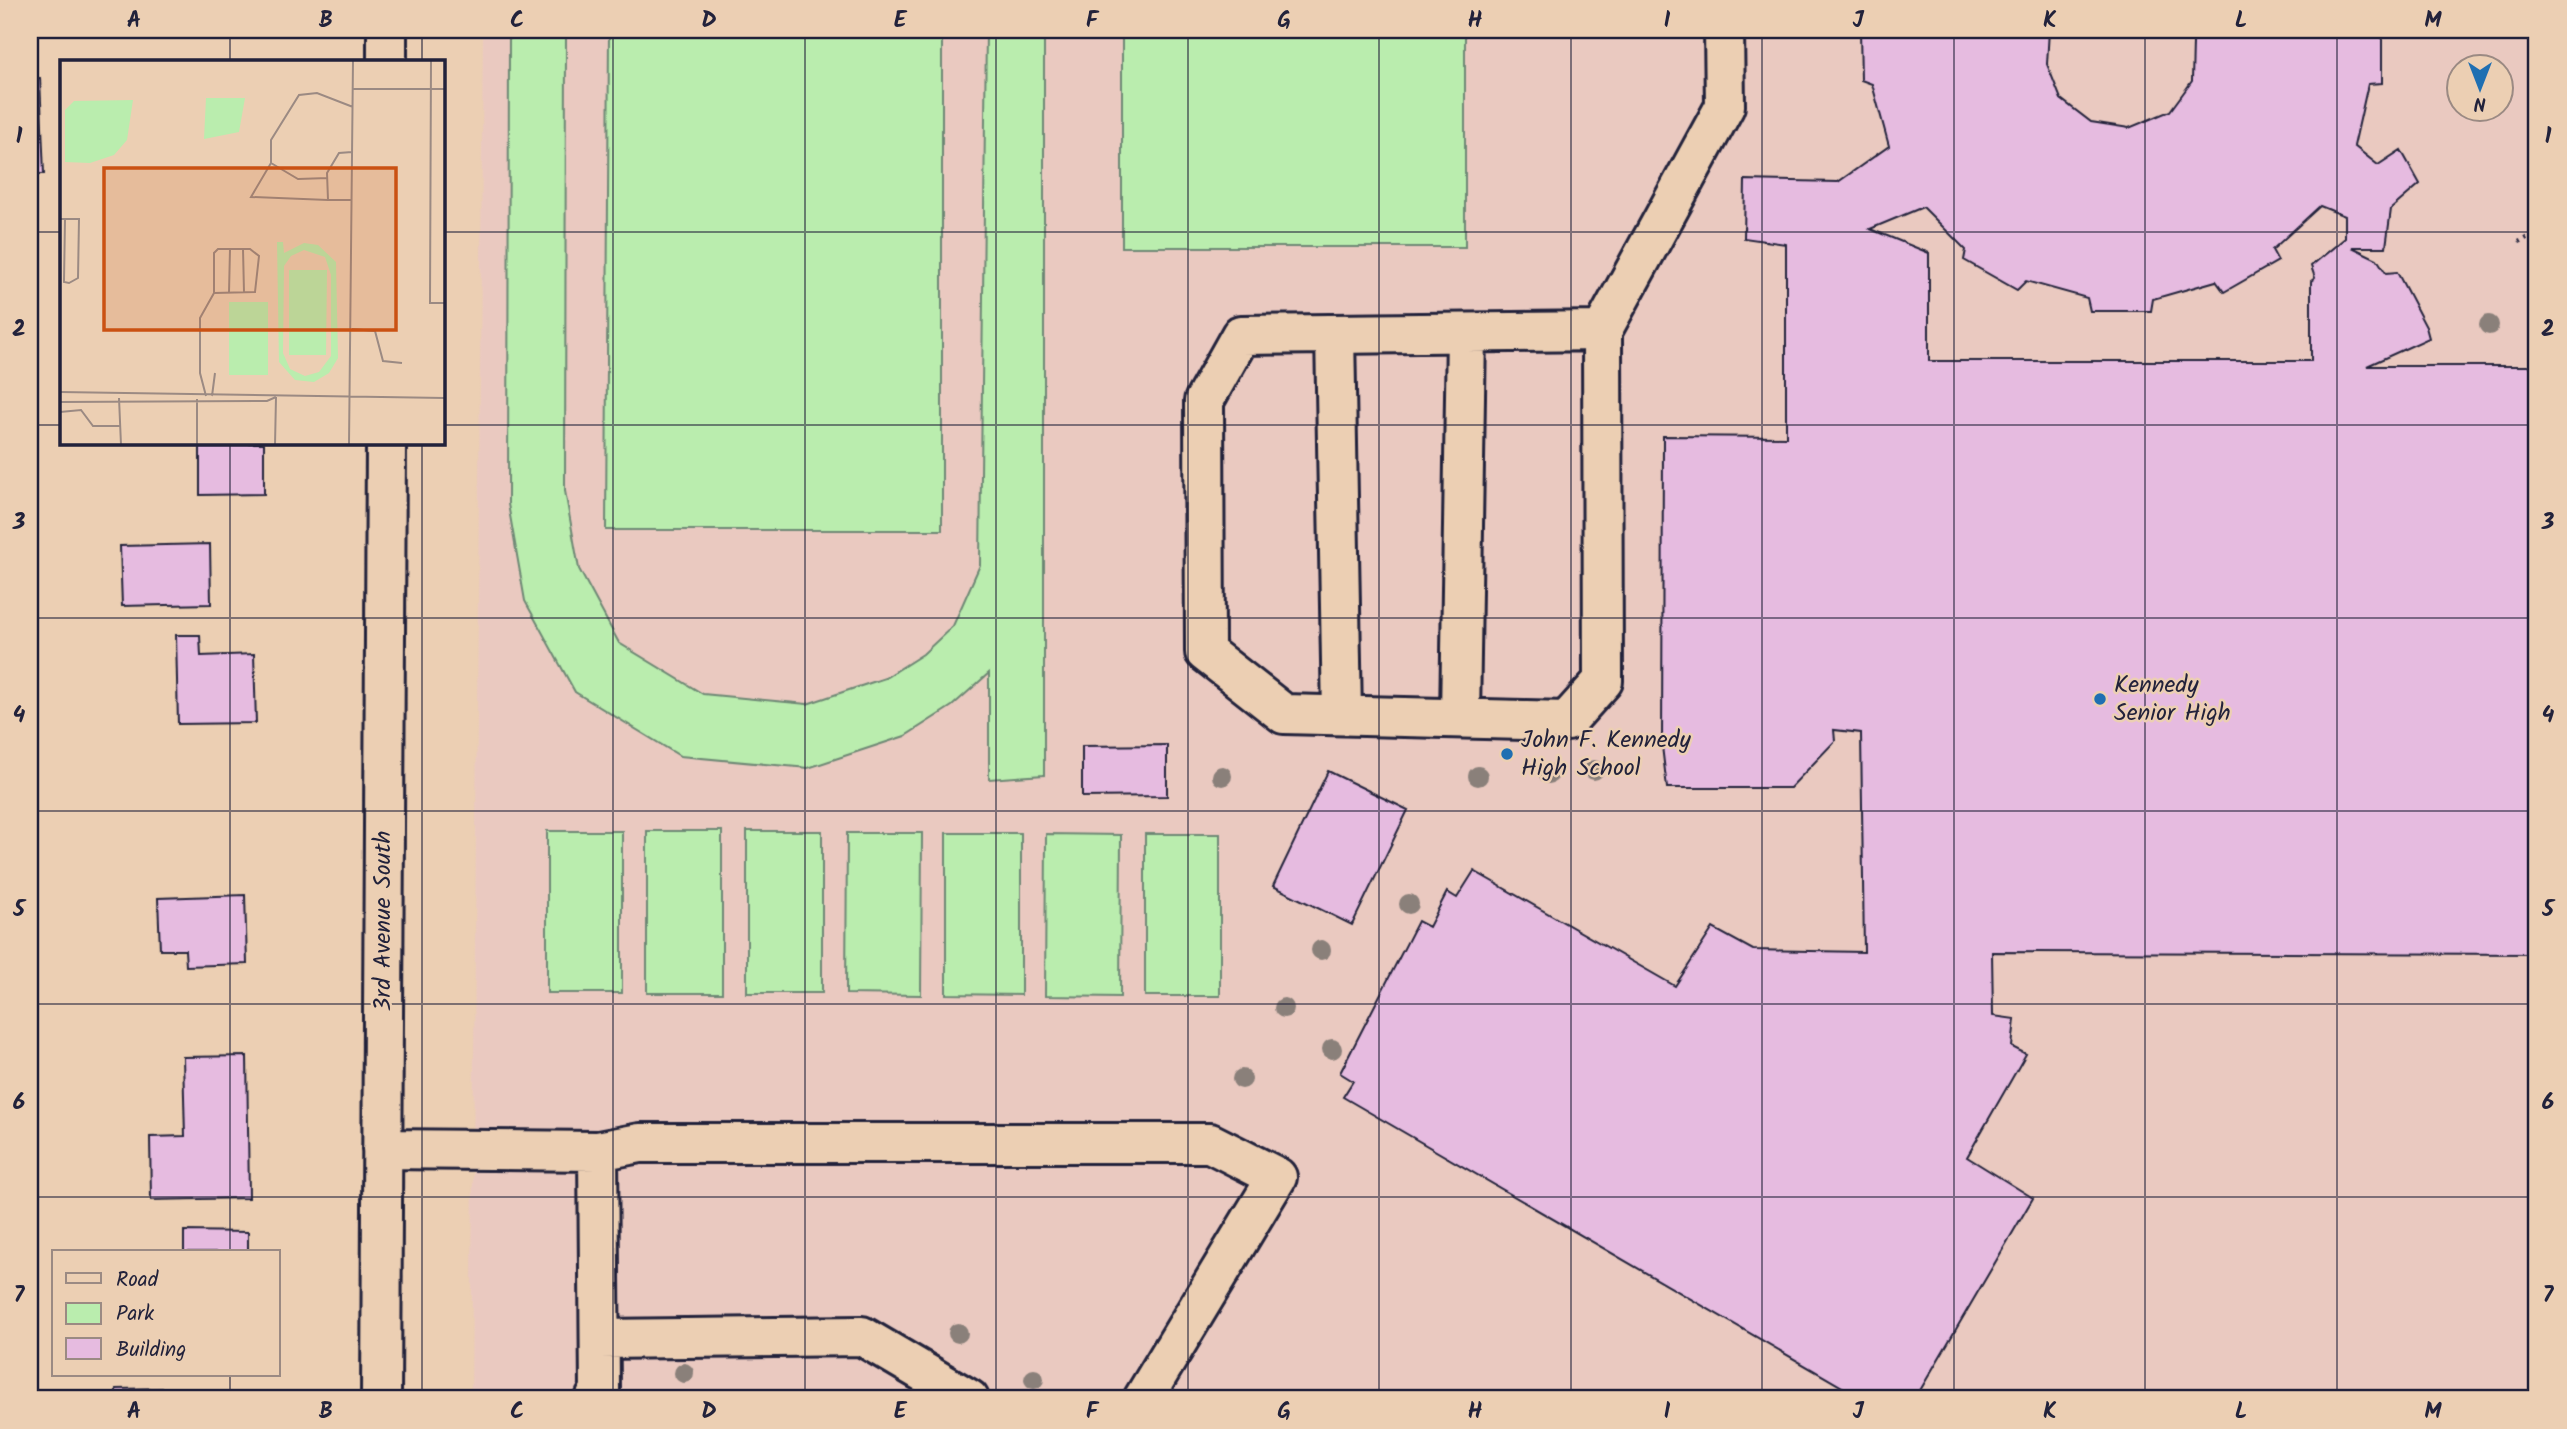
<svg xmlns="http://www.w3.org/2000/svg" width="2567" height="1429" viewBox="0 0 2567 1429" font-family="Kalam,sans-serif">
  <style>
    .built { fill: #eac9c0; fill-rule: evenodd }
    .green { fill: #baedae; stroke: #6e8874; stroke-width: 2 }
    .building { fill: #e6bbe0; stroke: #22223b; stroke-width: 2; fill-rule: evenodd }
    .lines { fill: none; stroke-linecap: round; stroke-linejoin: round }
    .minor-casing { stroke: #22223b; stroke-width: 44 }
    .path { stroke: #22223b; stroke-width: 4.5; stroke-dasharray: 2 5; stroke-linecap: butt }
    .minor { stroke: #eccfb3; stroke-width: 38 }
    .tree { fill: #8a807a }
    .grid { fill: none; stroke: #22223b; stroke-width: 2; stroke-opacity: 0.55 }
    .poi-dot { fill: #1f6fb2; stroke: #eccfb3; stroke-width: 2.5 }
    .labels { text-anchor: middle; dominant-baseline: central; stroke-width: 5; stroke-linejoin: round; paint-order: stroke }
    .poi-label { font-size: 24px; fill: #22223b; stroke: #eccfb3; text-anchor: start }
    .street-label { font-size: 24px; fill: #22223b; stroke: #eccfb3 }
    .inset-road { fill: none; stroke: #9b8a83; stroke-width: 2 }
    .view { fill: #ca5113; fill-opacity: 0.15; stroke: #ca5113; stroke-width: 3.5 }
    .inset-edge { fill: none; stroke: #22223b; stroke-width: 3.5 }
    .neatline { fill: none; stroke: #22223b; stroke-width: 2.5 }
    .grid-label { font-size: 23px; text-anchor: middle; font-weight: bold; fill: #22223b }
  </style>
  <rect width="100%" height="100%" fill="#eccfb3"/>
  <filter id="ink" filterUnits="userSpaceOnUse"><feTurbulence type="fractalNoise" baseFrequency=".0143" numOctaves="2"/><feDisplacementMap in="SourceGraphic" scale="14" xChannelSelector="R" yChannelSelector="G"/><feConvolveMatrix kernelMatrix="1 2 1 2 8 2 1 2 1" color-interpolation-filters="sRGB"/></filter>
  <g filter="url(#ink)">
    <path class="built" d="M483 30H2537V1399H471ZM2458 66H2500V108H2458Z"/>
    <path class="green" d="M509 30H566L565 491 579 569 619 643 703 694 807 704 885 678 923 654 953 626 980 565 986 30H1044V775L989 779V673L952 706 905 736 808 768 680 756 575 692 525 601 508 504Z
      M609 30H942V530H606Z
      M1122 30H1465V247H1122Z
      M547 831H622V993H547Z
      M647 831H722V993H647Z
      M747 831H822V993H747Z
      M847 833H922L921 995 846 994Z
      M946 833H1021V995L946 994Z
      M1046 834 1121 835 1120 997 1045 996Z
      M1145 834H1220V996H1145Z"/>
    <path class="building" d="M1860 30H2049L2047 64 2061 99 2091 122 2129 128 2170 111 2192 81 2193 42 2188 30H2382V83L2368 84 2354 146 2378 165 2401 150 2420 184 2391 209 2386 247H2352L2377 259 2386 273 2397 272 2426 327 2429 338 2367 366H2537V954L1992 952 1993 1016 2015 1019 2012 1047 2026 1054 1967 1157 2033 1198 1915 1399H1863L1343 1097 1353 1081 1340 1073 1418 921 1429 927 1447 892 1457 898 1474 871 1675 986 1713 928 1753 950 1864 952 1861 733 1834 730 1835 741 1790 788H1667L1662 746 1663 436 1786 437V244L1744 238 1745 180 1838 182 1889 146 1872 84 1861 80ZM2320 206 2345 216V238L2311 266 2315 278 2311 281V361H1929V253L1870 229 1923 207 1966 250 1964 260 2017 290 2026 281 2087 298 2090 311H2151L2153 299 2216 281 2224 292 2278 261 2272 250Z
      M30 78H40L44 174H30Z
      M200 443H264V494L200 495Z
      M210 544 211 604 122 606 120 546Z
      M176 635H200L201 656 254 654 256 723 178 724Z
      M1167 745V796L1082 797V746Z
      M1328 771 1408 810 1352 925 1273 886Z
      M245 895 247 964 186 966 185 950H160L158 898Z
      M247 1056 249 1198 151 1200 150 1137 185 1136 183 1057Z
      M184 1231 248 1232V1252H184Z
      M171 1388V1399H116V1389Z"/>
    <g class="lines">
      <g class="minor-casing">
        <path id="minor" d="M387 61V30
          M1602 331 1241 335 1204 401 1205 652 1284 714 1567 721 1603 681 1602 331 1725 106 1724 30
          M1335 334 1342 715
          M1460 718 1466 333
          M382 1149 598 1151 600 1390 595 1399
          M598 1151 640 1143H1210L1277 1177 1143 1399
          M600 1339 862 1336 969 1399
          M381 1399 386 443"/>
      </g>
      <path class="path" d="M2519 242 2536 233"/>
      <use href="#minor" class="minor"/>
    </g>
    <g class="tree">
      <circle cx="2489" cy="325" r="10"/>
      <circle cx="1594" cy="770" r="10"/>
      <circle cx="1549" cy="774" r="10"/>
      <circle cx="1222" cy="776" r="10"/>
      <circle cx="1478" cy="776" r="10"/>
      <circle cx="1409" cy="904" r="10"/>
      <circle cx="1321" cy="950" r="10"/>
      <circle cx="1284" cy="1008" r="10"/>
      <circle cx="1332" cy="1049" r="10"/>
      <circle cx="1242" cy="1079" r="10"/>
      <circle cx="958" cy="1333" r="10"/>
      <circle cx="684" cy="1373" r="10"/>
      <circle cx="1034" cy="1379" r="10"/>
    </g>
  </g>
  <path class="grid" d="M230 30V61M422 30V61M613 30V1399M805 30V1399M996 30V1399M1188 30V1399M1379 30V1399M1571 30V1399M1762 30V1399M1954 30V1399M2145 30V1399M2337 30V1399M30 232H61M443 232H2537M30 425H61M443 425H2537M230 443V1252M422 443V1399M30 618H2537M30 811H2537M30 1004H2537M30 1197H2537M230 1375V1399"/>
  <g class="poi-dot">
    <circle cx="2100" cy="699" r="7"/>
    <circle cx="1507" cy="754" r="7"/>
  </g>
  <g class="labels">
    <g class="poi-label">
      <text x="2114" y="685">Kennedy<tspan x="2114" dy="28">Senior High</tspan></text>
      <text x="1521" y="740">John F. Kennedy<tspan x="1521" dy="28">High School</tspan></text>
    </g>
    <g class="street-label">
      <text transform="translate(383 921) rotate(-90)">3rd Avenue South</text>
    </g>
  </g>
  <g transform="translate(60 60)">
    <rect width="385" height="385" fill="#eccfb3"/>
    <path d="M146 38H185L179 72 144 79ZM73 40 67 80 54 95 30 103 5 102V50L14 41ZM217 182H223L224 193 244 183 258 185 276 202 278 298 269 313 254 322 235 320 219 302ZM244 190 265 197 271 215V296L259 312 245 316 230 309 223 293 224 206 231 196ZM229 210H267L266 295H229ZM169 242H208V315H169Z" fill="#baedae" fill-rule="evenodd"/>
    <path class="inset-road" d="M371 0 370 243H385M293 29H385M211 103 238 119 268 118M268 140 191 137 211 103V80L239 35 257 33 293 47M292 140H268L267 113 279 93 292 92M0 159H19L18 218 9 223 4 222 5 159M183 189 184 232M169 233 170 189M292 269 315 271 323 301 342 303M0 332 385 338M146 336 140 313V258L154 233 195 232 199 196 190 189H158L154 193V233M152 336 155 313M59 338 61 385M137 339V385M0 342 207 341 216 337M0 352 21 350 33 366H61M215 385 216 337M289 385 293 0"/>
    <path class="view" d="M44 108H336V270H44Z"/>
    <rect width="385" height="385" class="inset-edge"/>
  </g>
  <rect width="2567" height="1429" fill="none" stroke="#eccfb3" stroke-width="77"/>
  <rect x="52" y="1250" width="228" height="126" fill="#eccfb3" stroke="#9b8a83" stroke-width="2"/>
  <rect x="66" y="1273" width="35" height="10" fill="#eccfb3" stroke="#9b8a83" stroke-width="2"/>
  <text x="116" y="1286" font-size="21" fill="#22223b">Road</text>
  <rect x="66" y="1303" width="35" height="21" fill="#baedae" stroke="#9b8a83" stroke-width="2"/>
  <text x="116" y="1320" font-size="21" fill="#22223b">Park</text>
  <rect x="66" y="1338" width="35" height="21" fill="#e6bbe0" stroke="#9b8a83" stroke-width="2"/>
  <text x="116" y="1356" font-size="21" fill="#22223b">Building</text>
  <g transform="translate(2480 88) rotate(180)"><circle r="33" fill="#eccfb3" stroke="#9b8a83" stroke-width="2"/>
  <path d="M0-5L12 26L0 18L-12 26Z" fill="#1f6fb2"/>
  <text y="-10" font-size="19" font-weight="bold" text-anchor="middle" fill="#22223b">N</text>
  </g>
  <rect x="38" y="38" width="2490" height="1352" class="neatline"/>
  <g class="grid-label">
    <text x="134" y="27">A</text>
    <text x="326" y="27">B</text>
    <text x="517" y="27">C</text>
    <text x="709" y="27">D</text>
    <text x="900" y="27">E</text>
    <text x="1092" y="27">F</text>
    <text x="1284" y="27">G</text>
    <text x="1475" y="27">H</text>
    <text x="1667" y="27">I</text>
    <text x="1858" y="27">J</text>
    <text x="2050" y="27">K</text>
    <text x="2241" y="27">L</text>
    <text x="2433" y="27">M</text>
    <text x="19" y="143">1</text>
    <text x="2548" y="143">1</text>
    <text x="19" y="336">2</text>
    <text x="2548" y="336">2</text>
    <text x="19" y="529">3</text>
    <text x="2548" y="529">3</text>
    <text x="19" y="722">4</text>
    <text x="2548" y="722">4</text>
    <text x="19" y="916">5</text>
    <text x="2548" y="916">5</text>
    <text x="19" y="1109">6</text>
    <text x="2548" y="1109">6</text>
    <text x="19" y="1302">7</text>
    <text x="2548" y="1302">7</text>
    <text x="134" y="1418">A</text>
    <text x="326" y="1418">B</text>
    <text x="517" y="1418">C</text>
    <text x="709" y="1418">D</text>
    <text x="900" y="1418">E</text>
    <text x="1092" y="1418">F</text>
    <text x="1284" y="1418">G</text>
    <text x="1475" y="1418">H</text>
    <text x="1667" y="1418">I</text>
    <text x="1858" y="1418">J</text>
    <text x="2050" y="1418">K</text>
    <text x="2241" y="1418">L</text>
    <text x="2433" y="1418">M</text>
  </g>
</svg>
